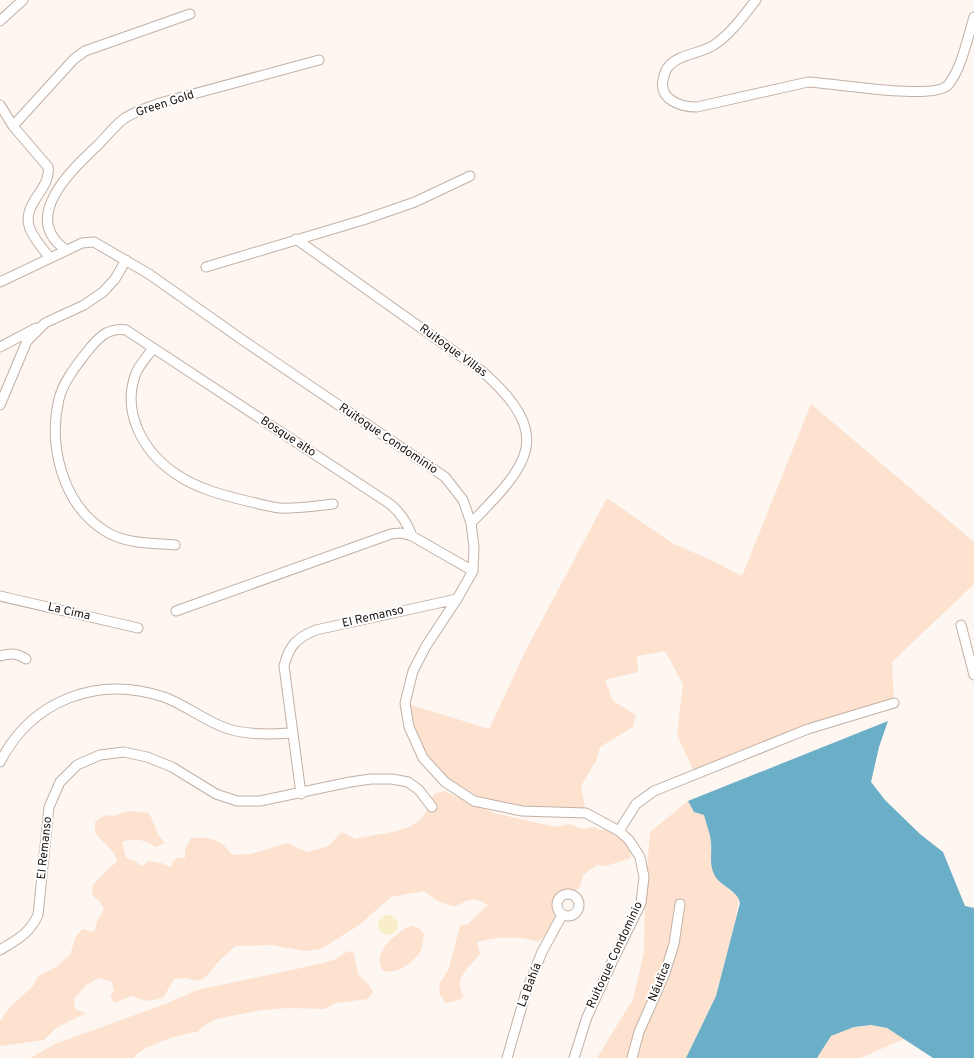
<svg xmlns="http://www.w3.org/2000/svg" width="974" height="1058" viewBox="0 0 974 1058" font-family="Overpass,sans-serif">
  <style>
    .green { fill: #fee2d0 }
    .sand { fill: #f8eec9 }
    .water { fill: #6aafc7 }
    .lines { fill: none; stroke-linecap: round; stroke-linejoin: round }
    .street-casing { stroke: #c2b0a4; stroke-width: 11 }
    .street { stroke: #fff; stroke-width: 9 }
    .labels { text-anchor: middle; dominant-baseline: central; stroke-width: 4; stroke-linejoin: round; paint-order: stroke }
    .street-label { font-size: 12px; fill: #1b1410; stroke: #fff }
  </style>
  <rect width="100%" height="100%" fill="#fef6f1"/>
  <path class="green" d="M811 404 974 542V584L892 662 894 703 695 774 677 735 683 684 665 651 637 656 638 672 605 680 613 701 636 715 633 727 600 747 596 761 581 786 586 813 474 801 423 758 405 703 489 729 526 650 607 498 672 543 713 561 742 576Z
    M444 791 494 813 556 827 570 824 583 829 594 827 601 830 610 829 621 837 630 849 631 858 606 866 597 865 583 875 580 887 558 904 552 929 538 942C518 935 498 937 477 942L480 953C471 969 452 974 464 997L459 1000 446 1003 440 995 439 985 449 968 460 926 468 924 488 905C472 896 470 899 454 907L438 901 424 891 391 897 359 925 321 949 305 951 271 945 235 946 217 963 207 976 198 981 185 978 174 979 163 998 147 1001 131 996 115 1003 110 997 114 991 112 982 99 978 86 985 74 999 75 1009 86 1013 56 1028 44 1040 0 1046V1021L11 1006 33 986 38 976 56 967 70 955 76 936 83 929 94 932 98 919 104 909 100 902 92 895 93 884C102 877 107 868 117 862L114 853 95 833V822L105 815 113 816 129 811 149 813C155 824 155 833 165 843L156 847C145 840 135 837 122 842L126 858 133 860 142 866 149 861 161 863 170 867 176 858H185V849L191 838C209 836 221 839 232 855L251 854 288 843 307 852 329 846 341 832 356 839C376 833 407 834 422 818 425 816 431 799 434 794Z
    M688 801 694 812 704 814 711 840V861L729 890 738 895 739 899 735 923 716 996 686 1058H597L633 999 644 952 645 889 650 832Z
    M412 926 420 929 424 934C423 939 423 945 421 950 414 962 396 976 382 970 376 954 384 946 395 936 401 931 404 928 412 926Z
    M348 951 354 953 358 974 369 985 373 992 368 999 336 1003 324 1009 288 1008 261 1010 217 1019 205 1025 197 1032C185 1032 139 1047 134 1058H30L55 1044 168 1003 197 990 324 963 336 959Z
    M871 1025 887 1028 904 1039 860 1058H817L831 1036 854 1027Z"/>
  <path class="sand" d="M378 925a10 10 0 1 1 20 0a10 10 0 1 1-20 0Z"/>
  <path class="water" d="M888 721 879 747 871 782 885 800 920 834 943 852 965 906 974 908V1058H933L887 1028 871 1025 854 1027 831 1036 817 1058H686L716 996 740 903C738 890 719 886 714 874 709 864 712 852 711 842 710 833 706 823 704 815L694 812 688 801Z"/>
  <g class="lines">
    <g class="street-casing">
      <path id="street" d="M756 0C744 15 731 34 714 45 700 54 679 54 669 66 665 70 664 75 663 80 659 100 681 107 697 107L808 82C834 83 933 101 948 85 961 70 968 37 974 17
        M0 21 23 0
        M0 105 13 126 48 167C52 189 20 204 30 229 34 239 43 249 50 258
        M13 126 74 59 85 51 190 14
        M296 239 483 372C555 436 529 464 471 523
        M66 250C20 218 71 170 98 145 107 136 115 125 125 118 136 111 149 107 160 103L319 60
        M206 267 363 220 415 202 470 176
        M0 282 82 243 94 242 149 274 244 341 445 477 463 500 471 523 474 547 473 571 457 599 426 646 413 671 405 703 409 727 423 758 445 782 474 801 522 811 586 813 619 831 629 840 640 857 644 877 641 903 613 960 587 1017 574 1058
        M0 347 36 328
        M153 348C148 356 140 364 136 373 121 412 143 452 176 474 197 489 226 496 251 502 260 504 270 507 280 508 298 509 316 506 333 504
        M0 405 27 341 45 323 84 305 103 292 115 279 126 260
        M175 545C152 543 125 544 105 531 62 504 48 445 59 399 63 382 76 366 86 353 97 339 107 327 126 330L390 504C401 513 407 522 412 536
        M0 596 138 628
        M176 611 391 534 401 533 412 536 473 571
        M961 625 974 675
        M0 656C11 653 17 653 26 659
        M0 762C32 700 97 675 164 697 188 706 210 725 236 731 255 735 273 734 292 733
        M301 794 284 666C289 646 296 638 316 630L457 599
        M619 831 636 804 654 791 808 729 894 703
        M557 905a11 11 0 1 1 22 0a11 11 0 1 1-22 0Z
        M0 950C18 939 29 934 38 915L49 807 60 782 77 765 100 755 124 752 147 757 172 767 216 794 237 801H260L350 782 371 779H392L408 782 419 790 432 807
        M507 1058 526 992 542 952 562 915
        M632 1058 639 1032 665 973 674 944 680 904"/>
    </g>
    <use href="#street" class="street"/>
  </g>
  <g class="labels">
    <g class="street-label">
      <text transform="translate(165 104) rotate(-18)">Green Gold</text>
      <text transform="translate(453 351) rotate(36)">Ruitoque Villas</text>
      <text transform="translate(288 437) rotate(33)">Bosque alto</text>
      <text transform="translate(388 439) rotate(34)">Ruitoque Condominio</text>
      <text transform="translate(69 612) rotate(13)">La Cima</text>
      <text transform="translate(373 617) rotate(-13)">El Remanso</text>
      <text transform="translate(45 848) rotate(-84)">El Remanso</text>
      <text transform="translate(615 955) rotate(-65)">Ruitoque Condominio</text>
      <text transform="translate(660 982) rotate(-68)">Náutica</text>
      <text transform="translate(530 985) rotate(-69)">La Bahía</text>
    </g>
  </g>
</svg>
